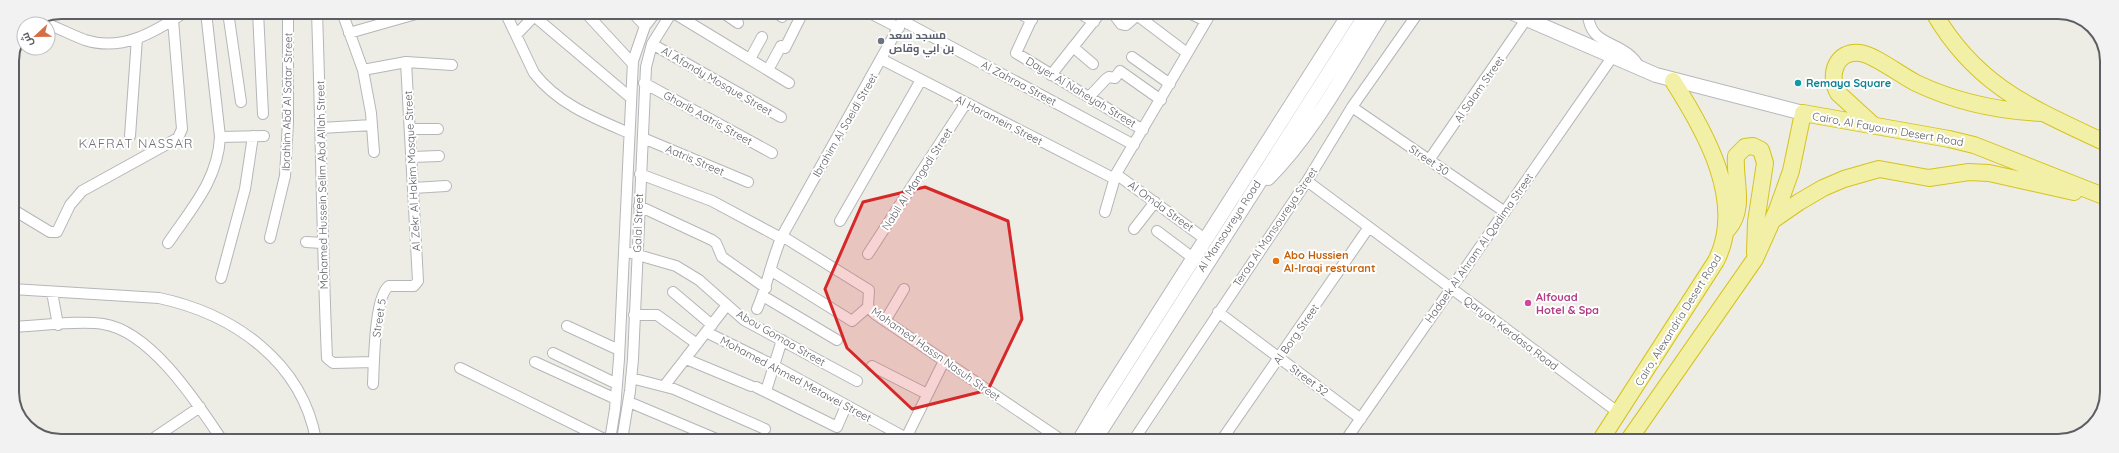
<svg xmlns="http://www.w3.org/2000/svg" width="2119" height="453" viewBox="0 0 2119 453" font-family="Quicksand,Cairo,sans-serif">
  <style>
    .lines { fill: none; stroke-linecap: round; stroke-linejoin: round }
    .minor-casing { stroke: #b5b6ba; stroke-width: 12 }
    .secondary-casing { stroke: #b6b7bd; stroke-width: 16 }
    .trunk-casing { stroke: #d6c31c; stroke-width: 18 }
    .minor { stroke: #fff; stroke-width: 10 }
    .secondary { stroke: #fff; stroke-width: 14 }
    .trunk { stroke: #f1f0a6; stroke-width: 16 }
    .marked { fill: #d62828; fill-opacity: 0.2; stroke: #d62828; stroke-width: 3; stroke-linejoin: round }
    .worship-dot { fill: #6b7280; stroke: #fff; stroke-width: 1.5 }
    .culture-dot { fill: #0f9aa8; stroke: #fff; stroke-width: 1.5 }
    .food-dot { fill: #e8710a; stroke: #fff; stroke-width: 1.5 }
    .hotel-dot { fill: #d1479c; stroke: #fff; stroke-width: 1.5 }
    .labels { text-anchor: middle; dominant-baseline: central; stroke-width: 4; stroke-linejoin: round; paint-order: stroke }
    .worship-label { font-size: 11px; font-weight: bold; fill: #5b616d; stroke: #fff; text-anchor: start }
    .street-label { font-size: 11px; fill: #5d5e63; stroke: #fff }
    .culture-label { font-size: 11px; font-weight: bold; fill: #0d838f; stroke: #fff; text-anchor: start }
    .food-label { font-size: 11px; font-weight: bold; fill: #c56008; stroke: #fff; text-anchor: start }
    .hotel-label { font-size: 11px; font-weight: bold; fill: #b23c85; stroke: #fff; text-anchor: start }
    .quarter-label { font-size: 13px; letter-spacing: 1px; fill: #6e7075; stroke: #fff }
    .rim { fill: none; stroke: #5d5e63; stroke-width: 2 }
  </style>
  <rect width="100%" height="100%" fill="#edede5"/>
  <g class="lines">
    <g class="minor-casing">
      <path id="minor" d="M228 12 241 102
        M258 12 263 114
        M317 12C321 128 322 243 327 358L333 363 374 362
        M342 12 363 70 371 113 374 152
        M505 12 534 73C558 104 594 118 629 133
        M585 12 633 64
        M632 12 645 26
        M672 12 789 83
        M722 12 738 23
        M776 12 782 17
        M868 12 899 28
        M1017 12 1032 20
        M1035 12 1016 53 1143 130
        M1078 12 1094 22
        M1112 12 1121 24 1126 25 1141 12
        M1189 13 1206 21
        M1588 13C1589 49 1624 38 1640 68
        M534 16 631 98
        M1138 16 1187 53
        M39 21C55 26 69 34 85 40 122 52 155 32 185 12
        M903 21 1134 145
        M349 33 423 12
        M516 35 538 12
        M652 44 781 117
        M1073 47 1093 64
        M785 48 803 12
        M1132 57 1170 84
        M750 59 762 37
        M883 60 1115 179
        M363 70 406 62 452 65
        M768 70 781 46
        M1051 75 1101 12
        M644 83 772 153
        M1089 97 1106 79 1109 77 1115 78 1120 71 1161 100
        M1352 107 1505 212
        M321 128 372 125
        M410 129H438
        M130 136 137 38
        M220 137 264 136
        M643 138 748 182
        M412 157 439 156
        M1429 160 1527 18
        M640 174 712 201 781 238
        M1116 174 1205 239
        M1307 181 1619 413
        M413 188 446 186
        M639 206 712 240 716 243 722 257 766 288
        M12 209 50 232H57L70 205 82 191 178 138 182 129 173 20
        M1105 212 1116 174 1211 13
        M840 221 921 80
        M1134 229 1155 202
        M1157 231 1193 258
        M782 236 869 290 868 307 875 314 1063 441
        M270 238 285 176 288 122V12
        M306 242 322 243
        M168 243C191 209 218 180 220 137L206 12
        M631 253 676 266 699 280 744 320 857 381
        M868 254 966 103
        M770 270 852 321 868 307
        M221 278 245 189 253 136
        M12 289 159 298C234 314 302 362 316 440
        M52 292 58 325
        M673 292 712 325
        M763 296 837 340
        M757 309C768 284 771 261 782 236L907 12
        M1218 312 1361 419
        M634 315H657L697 344
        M885 321 904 289
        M567 326 619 350
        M12 327C40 326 77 320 103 324 151 331 197 403 222 440
        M706 332 771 364 906 438 944 361
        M553 353 617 384
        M686 359 751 386
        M535 362 616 399
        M872 366 927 394
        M460 368 606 440
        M631 378 674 389 765 429
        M373 384C374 366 374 296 389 286H414L418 281 406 62
        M665 385 727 305
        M756 387 837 427 846 406
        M766 391 782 340
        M629 402 719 440
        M151 440 200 407
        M610 440 615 409 619 359 633 61 645 26 656 12
        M622 440 630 391 633 359 646 67 652 44 672 12
        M1133 441 1307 181 1352 107 1418 13
        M1221 441 1369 227
        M1345 441 1613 56"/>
    </g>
    <g class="secondary-casing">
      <path id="secondary" d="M1513 13 1656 75 1803 113
        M1268 178C1314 132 1347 68 1382 13
        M1079 441 1105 397 1350 13
        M1094 441 1367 13"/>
    </g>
    <g class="trunk-casing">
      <path id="trunk" d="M1934 13C1977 87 2032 108 2106 143
        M1873 125 1838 93C1828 75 1836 50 1860 53 1873 54 1902 76 1916 83 1956 102 1998 111 2042 113
        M1773 220 1799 202 1823 188 1844 179 1879 169 1929 178 1969 172 1989 173 2074 192
        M1728 229C1746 208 1734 181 1736 156L1745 147 1753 146 1761 150 1765 163 1756 222 1755 253
        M1600 441 1716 261C1746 202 1705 131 1673 81
        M1628 441 1755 259 1777 210 1791 171 1803 113 1949 139 1974 145 2106 197"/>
    </g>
    <use href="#minor" class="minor"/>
    <use href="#secondary" class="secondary"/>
    <use href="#trunk" class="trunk"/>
  </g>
  <path class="marked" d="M925 187 1008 221 1022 319 988 390 912 409 847 348 825 289 863 202Z"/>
  <circle class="worship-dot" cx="881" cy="41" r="4"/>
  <circle class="culture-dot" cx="1798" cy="83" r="4"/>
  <circle class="food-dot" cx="1276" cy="261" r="4"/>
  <circle class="hotel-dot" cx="1528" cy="303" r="4"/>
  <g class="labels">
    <g class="worship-label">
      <text x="889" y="35">مسجد سعد<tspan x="889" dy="13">بن ابي وقاص</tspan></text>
    </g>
    <g class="street-label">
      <text transform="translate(717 81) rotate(30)">Al Afandy Mosque Street</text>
      <text transform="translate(1019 83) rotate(28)">Al Zahraa Street</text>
      <text transform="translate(1479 89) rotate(-55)">Al Salam Street</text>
      <text transform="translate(1081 92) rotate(31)">Dayer Al Naheyah Street</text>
      <text transform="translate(287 102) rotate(-89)">Ibrahim Abd Al Satar Street</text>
      <text transform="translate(708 118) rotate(29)">Gharib Aatris Street</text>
      <text transform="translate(999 120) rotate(27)">Al Haramein Street</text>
      <text transform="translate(845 125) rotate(-60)">Ibrahim Al Saeidi Street</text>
      <text transform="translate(1888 129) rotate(10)">Cairo, Al Fayoum Desert Road</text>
      <text transform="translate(695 160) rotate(23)">Aatris Street</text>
      <text transform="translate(1429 160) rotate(34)">Street 30</text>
      <text transform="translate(412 171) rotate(-93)">Al Zekr Al Hakim Mosque Street</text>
      <text transform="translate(917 179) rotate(-57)">Nabil Al Mangodi Street</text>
      <text transform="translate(322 185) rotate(-91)">Mohamed Hussein Selim Abd Allah Street</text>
      <text transform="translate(1161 206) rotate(36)">Al Omda Street</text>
      <text transform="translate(638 223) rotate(-88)">Galal Street</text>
      <text transform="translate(1229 226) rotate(-57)">Al Mansoureya Road</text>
      <text transform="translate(1275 227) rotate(-56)">Teraa Al Mansoureya Street</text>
      <text transform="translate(1479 248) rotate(-55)">Hadaek Al Ahram Al Qadima Street</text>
      <text transform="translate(379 318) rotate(-81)">Street 5</text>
      <text transform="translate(1678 320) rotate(-58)">Cairo, Alexandria Desert Road</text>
      <text transform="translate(1511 333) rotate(37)">Qaryah Kerdasa Road</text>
      <text transform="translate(1296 334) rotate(-55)">Al Borg Street</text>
      <text transform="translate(781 338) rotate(30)">Abou Gomaa Street</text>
      <text transform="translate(936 354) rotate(35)">Mohamed Hassn Nasuh Street</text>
      <text transform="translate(796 379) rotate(28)">Mohamed Ahmed Metawei Street</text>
      <text transform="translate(1309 380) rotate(37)">Street 32</text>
    </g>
    <g class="culture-label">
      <text x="1806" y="83">Remaya Square</text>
    </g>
    <g class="food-label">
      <text x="1284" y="255">Abo Hussien<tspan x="1284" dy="13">Al-Iraqi resturant</tspan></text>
    </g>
    <g class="hotel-label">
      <text x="1536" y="297">Alfouad<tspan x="1536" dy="13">Hotel &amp; Spa</tspan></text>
    </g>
    <g class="quarter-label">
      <text x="136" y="143">KAFRAT NASSAR</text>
    </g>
  </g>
  <path d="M0 0H2119V453H0ZM61 19H2058A42 42 0 0 1 2100 61V392A42 42 0 0 1 2058 434H61A42 42 0 0 1 19 392V61A42 42 0 0 1 61 19Z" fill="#f2f2f3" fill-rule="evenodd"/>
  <path class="rim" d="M61 19H2058A42 42 0 0 1 2100 61V392A42 42 0 0 1 2058 434H61A42 42 0 0 1 19 392V61A42 42 0 0 1 61 19Z"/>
  <g transform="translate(36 36) rotate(248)"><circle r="19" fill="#ffffff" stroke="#bebfc1"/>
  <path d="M0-3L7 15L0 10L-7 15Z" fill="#d46e44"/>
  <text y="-6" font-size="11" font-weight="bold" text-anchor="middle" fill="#5d5e63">ش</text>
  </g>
</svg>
